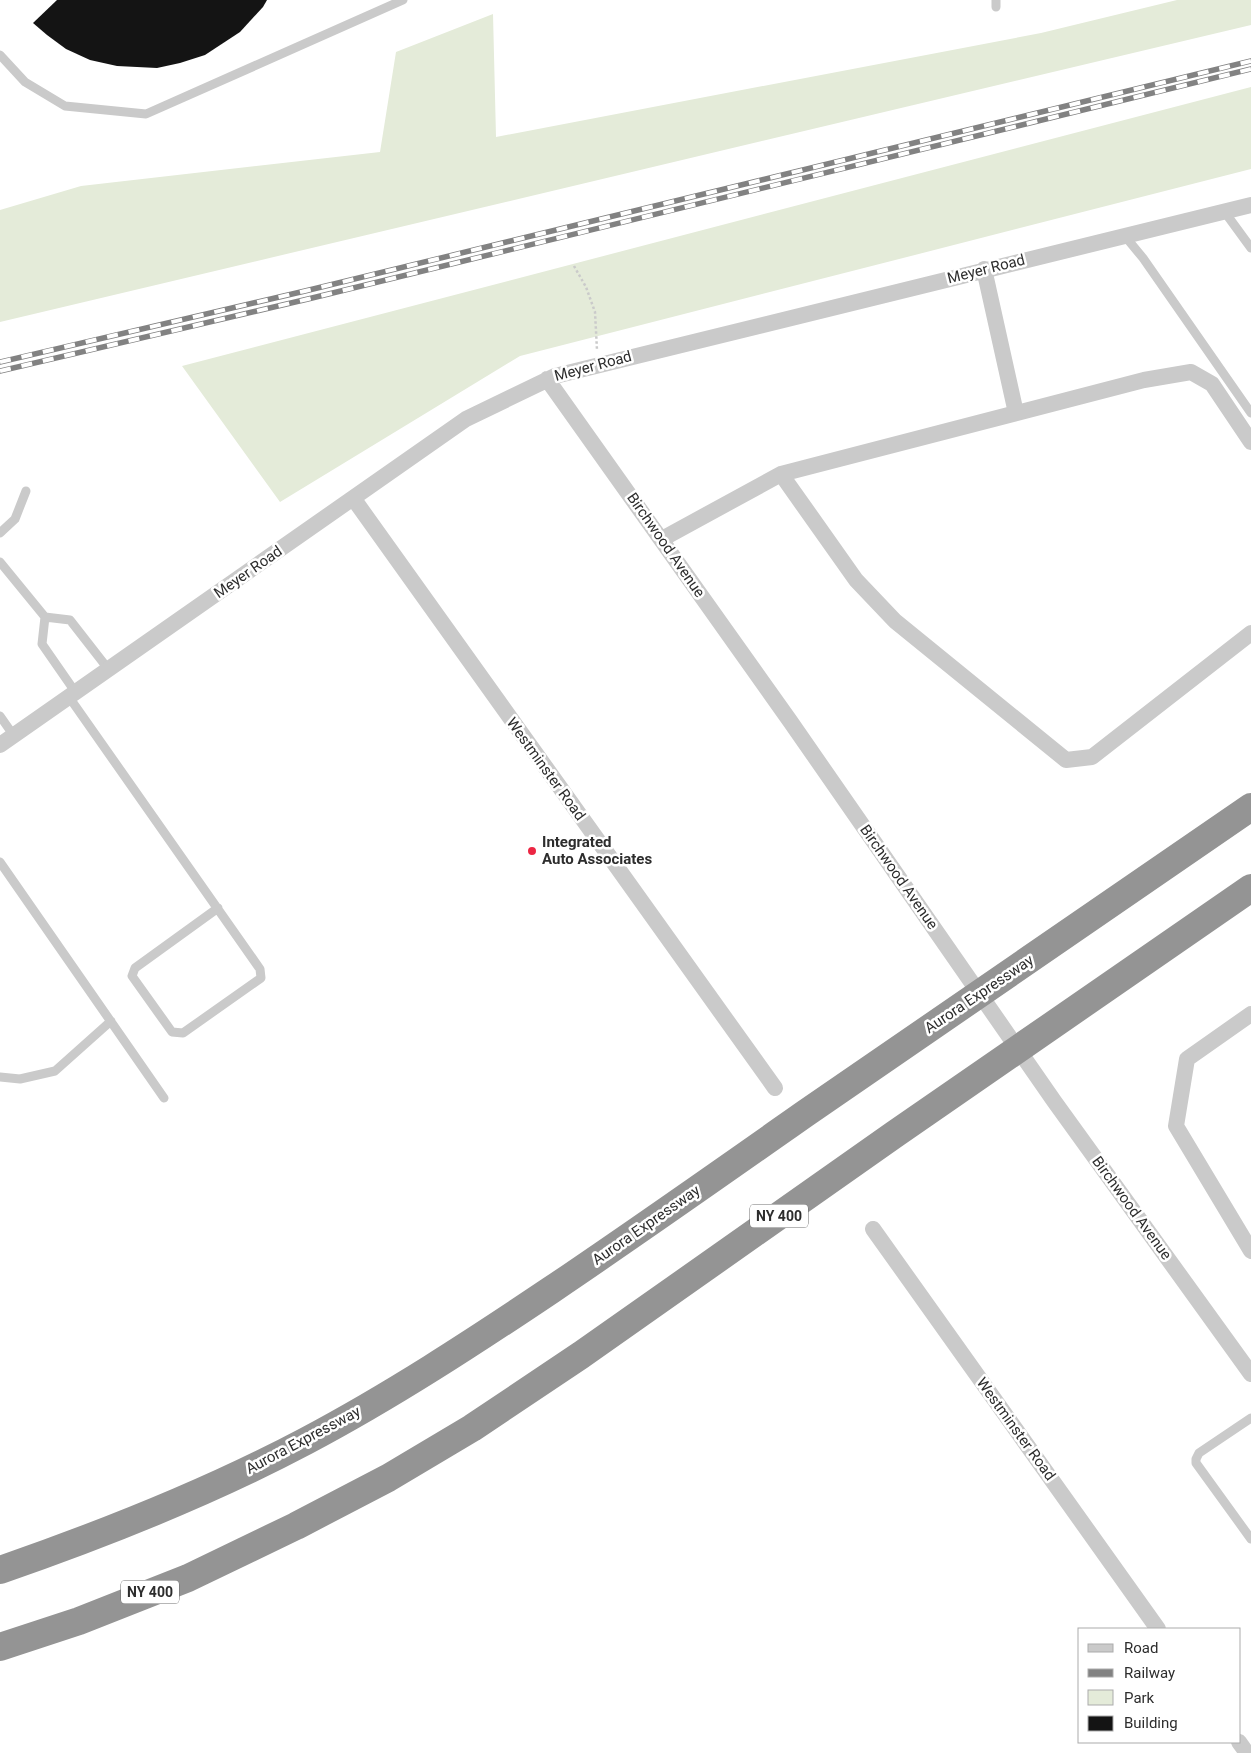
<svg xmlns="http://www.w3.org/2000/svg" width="1251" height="1753" viewBox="0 0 1251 1753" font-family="Roboto,sans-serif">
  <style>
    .green { fill: #e4ebd9 }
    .building { fill: #141414 }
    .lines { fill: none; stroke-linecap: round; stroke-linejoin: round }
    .path { stroke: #cacaca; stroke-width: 2.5; stroke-dasharray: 2.5 2.5; stroke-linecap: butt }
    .lane { stroke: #cacaca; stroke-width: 9 }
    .street { stroke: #cacaca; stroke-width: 16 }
    .highway { stroke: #949494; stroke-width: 28 }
    .rail-casing { stroke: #828282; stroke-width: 5.5 }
    .rail { stroke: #fff; stroke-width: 4; stroke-dasharray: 11; stroke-linecap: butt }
    .poi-dot { fill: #ec2643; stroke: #fff; stroke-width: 2 }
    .labels { text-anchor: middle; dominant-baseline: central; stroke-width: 5; stroke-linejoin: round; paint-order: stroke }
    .shield { fill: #fff; stroke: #6c6c6c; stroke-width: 1 }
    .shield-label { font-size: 14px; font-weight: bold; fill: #2d2d2d }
    .street-label { font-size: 15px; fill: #2d2d2d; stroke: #fff }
    .poi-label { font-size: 15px; font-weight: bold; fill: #2d2d2d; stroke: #fff; text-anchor: start }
  </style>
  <rect width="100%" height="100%" fill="#fff"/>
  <path class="green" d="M1177 0H1251V25L0 322V210L81 186 380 152 396 52 493 14 496 137 1041 33Z
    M1251 87V169L520 356 280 502 182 366Z"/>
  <path class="building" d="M57 0H267L263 7 240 32 205 55 180 63 157 68 117 66 90 60 66 49 47 35 33 23Z"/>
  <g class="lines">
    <path class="path" d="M574 266 586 287 595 312 597 350"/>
    <path class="lane" d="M996 7V0
      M0 55 25 82 65 106 146 114 403 0
      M1224 211 1251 248
      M1124 235 1143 258 1251 413
      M0 533 15 519 26 491
      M0 562 45 617
      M76 693 42 644 45 617 70 620 109 670
      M69 697 260 969 261 978 183 1033 172 1032 132 976 135 968 218 908
      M0 716 14 736
      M0 862 164 1098
      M0 1077 20 1079 55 1071 111 1021
      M1251 1418 1199 1453 1196 1459V1463L1251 1539"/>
    <path class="street" d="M984 269 1016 413
      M547 379 790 721 1054 1101 1251 1374
      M781 474 856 580 895 621 1066 760 1092 757 1251 633
      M353 498 775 1088
      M662 539 781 474 1144 380 1191 372 1212 384 1251 442
      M0 745 466 419 555 376 1251 205
      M1251 1014 1187 1059 1176 1126 1251 1251
      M873 1229 1158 1629
      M1239 1742 1247 1753"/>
    <path class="highway" d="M0 1570C104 1534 208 1493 306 1441 391 1396 472 1343 551 1290 637 1232 722 1172 806 1113 954 1010 1103 909 1251 807
      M0 1647 79 1621 188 1578 296 1526 388 1478 472 1428 581 1355 895 1134 1251 888"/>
    <g class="rail-casing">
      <path id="rail" d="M0 362 305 291 1251 61
        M0 371 308 299 1251 69"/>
    </g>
    <use href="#rail" class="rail"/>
  </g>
  <circle class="poi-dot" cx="532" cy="851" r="5"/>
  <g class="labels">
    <g class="shield">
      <rect x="750" y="1204.5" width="58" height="23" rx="4"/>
      <rect x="121" y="1580.5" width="58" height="23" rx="4"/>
    </g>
    <g class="shield-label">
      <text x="779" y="1216">NY 400</text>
      <text x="150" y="1592">NY 400</text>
    </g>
    <g class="street-label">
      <text transform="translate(986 269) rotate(-14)">Meyer Road</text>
      <text transform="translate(593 366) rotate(-15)">Meyer Road</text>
      <text transform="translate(666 545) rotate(55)">Birchwood Avenue</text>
      <text transform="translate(248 572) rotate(-35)">Meyer Road</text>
      <text transform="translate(546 769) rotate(54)">Westminster Road</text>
      <text transform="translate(899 877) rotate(55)">Birchwood Avenue</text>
      <text transform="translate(979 994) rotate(-34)">Aurora Expressway</text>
      <text transform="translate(1132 1208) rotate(54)">Birchwood Avenue</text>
      <text transform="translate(646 1225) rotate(-35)">Aurora Expressway</text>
      <text transform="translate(1016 1429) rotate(54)">Westminster Road</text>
      <text transform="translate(303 1440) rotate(-28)">Aurora Expressway</text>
    </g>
    <g class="poi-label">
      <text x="542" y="842">Integrated<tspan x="542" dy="17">Auto Associates</tspan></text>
    </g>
  </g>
  <rect x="1078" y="1628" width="162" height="115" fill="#ffffff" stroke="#ababab"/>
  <rect x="1088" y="1644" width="25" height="8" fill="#cacaca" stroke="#ababab"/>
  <text x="1124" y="1653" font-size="15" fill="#2d2d2d">Road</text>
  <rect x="1088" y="1669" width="25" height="8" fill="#828282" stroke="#ababab"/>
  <text x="1124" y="1678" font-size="15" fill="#2d2d2d">Railway</text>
  <rect x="1088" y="1690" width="25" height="15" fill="#e4ebd9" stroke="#ababab"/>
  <text x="1124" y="1703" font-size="15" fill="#2d2d2d">Park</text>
  <rect x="1088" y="1716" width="25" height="15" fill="#141414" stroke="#ababab"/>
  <text x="1124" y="1728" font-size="15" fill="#2d2d2d">Building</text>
</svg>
